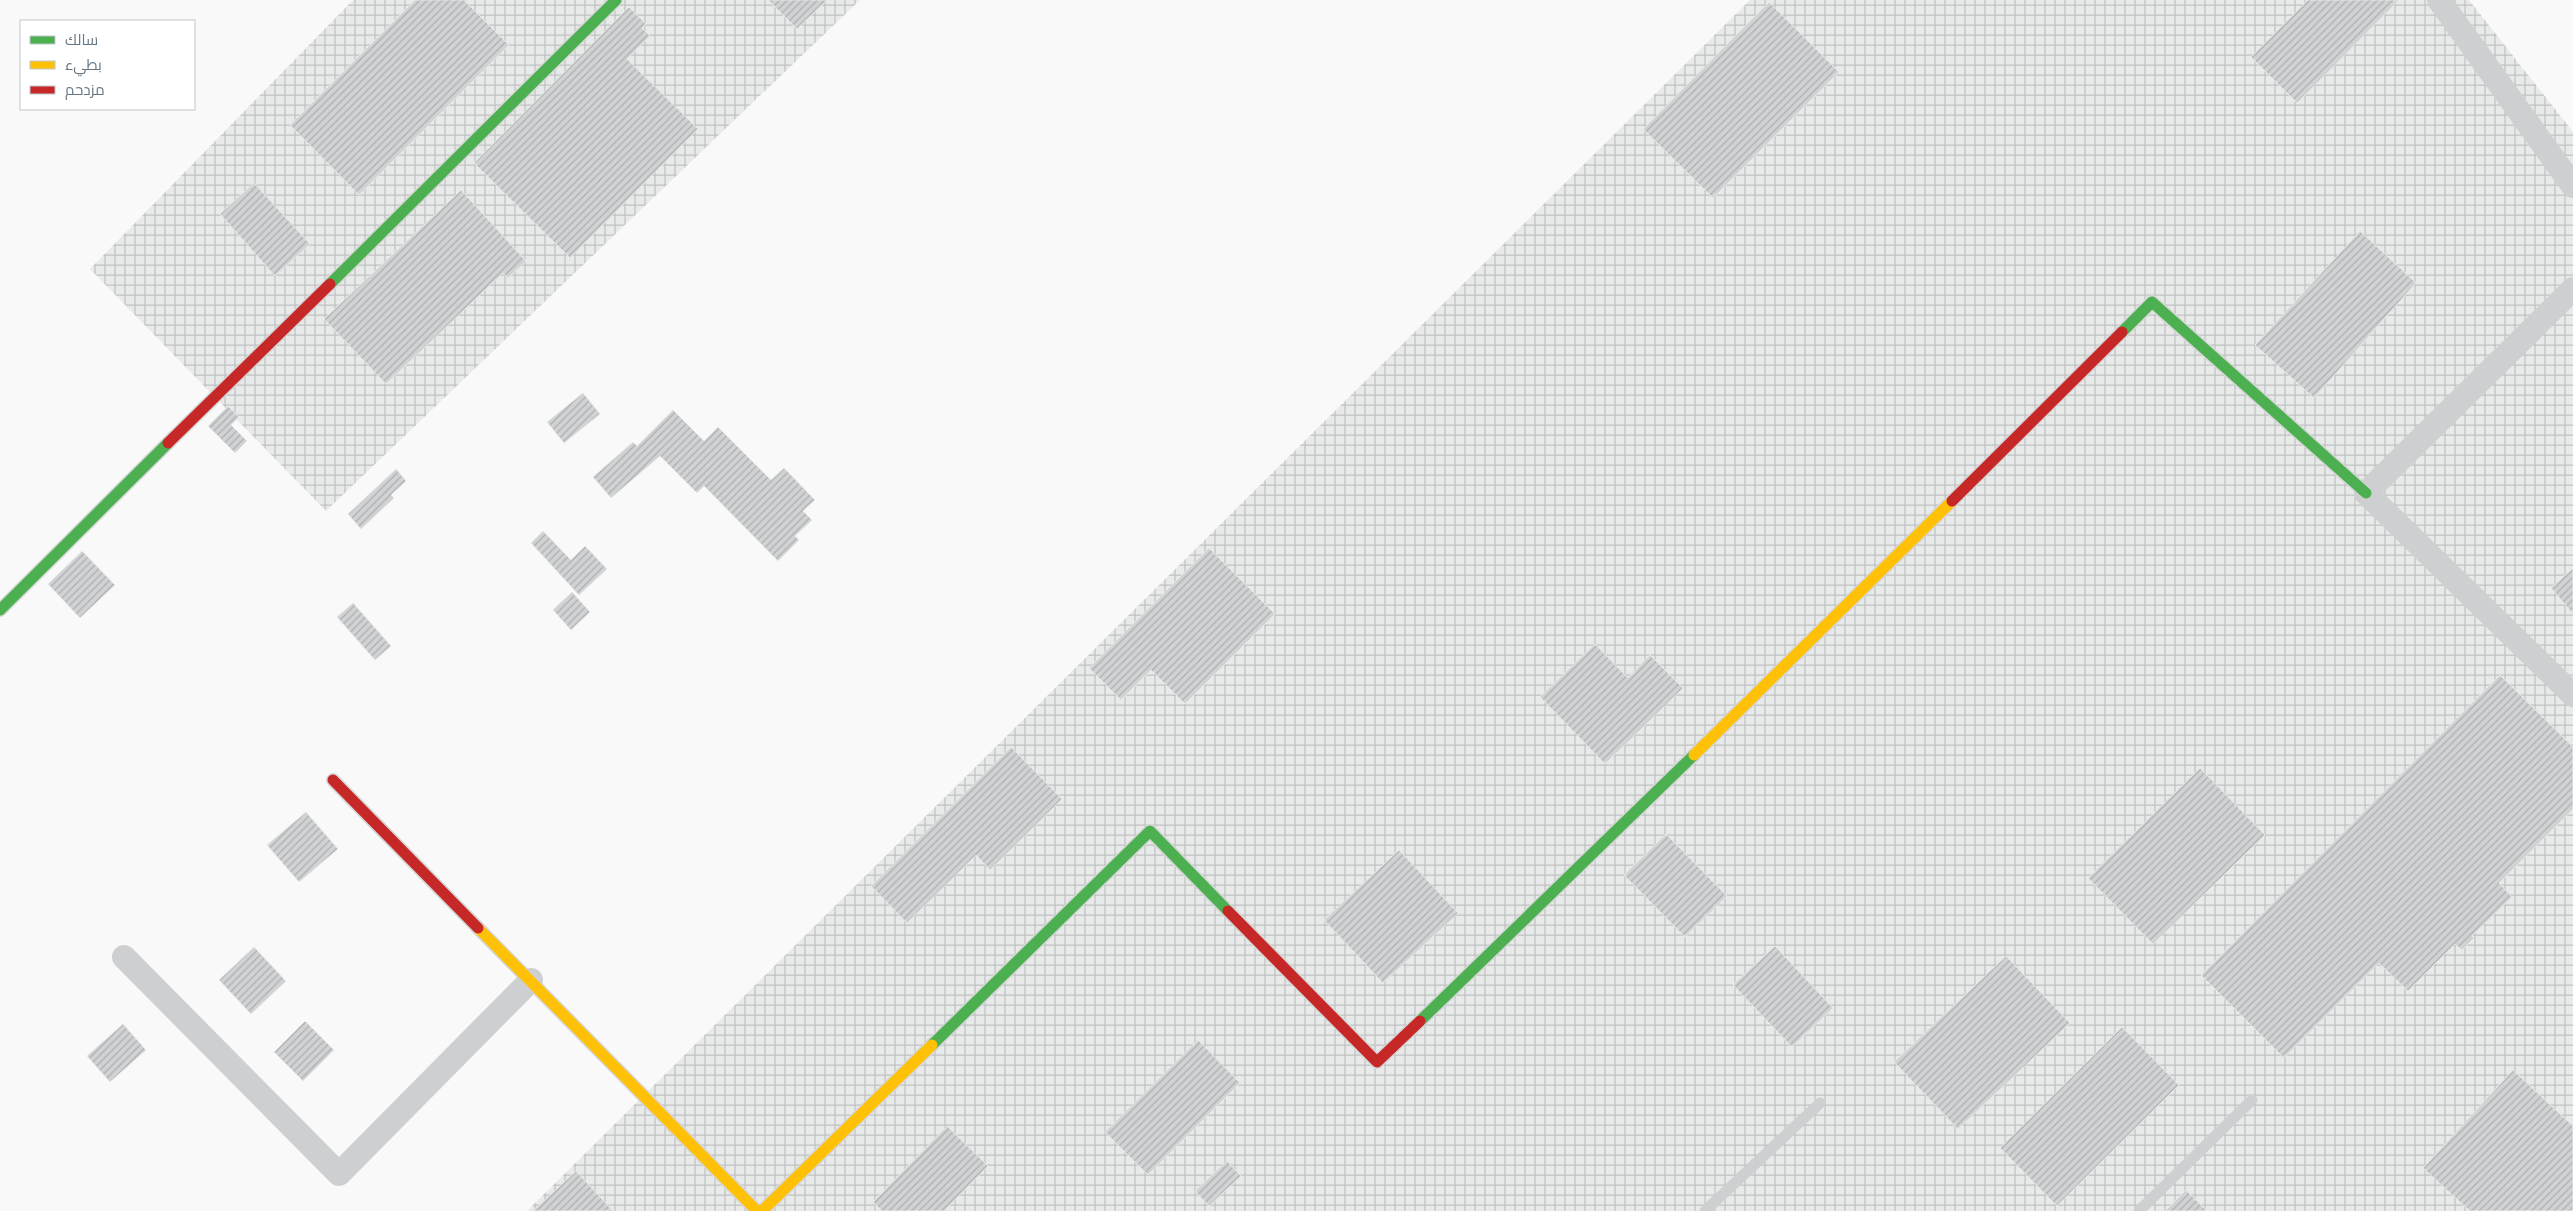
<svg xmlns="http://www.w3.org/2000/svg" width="2573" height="1211" viewBox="0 0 2573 1211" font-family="'DM Sans',Cairo,sans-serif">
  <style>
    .industrial { fill: url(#industrial-grid) }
    .building { fill: url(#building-hatch); stroke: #e8e8e8 }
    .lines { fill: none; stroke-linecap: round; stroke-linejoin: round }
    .fast-casing { stroke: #d5d6d7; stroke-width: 14 }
    .slow-casing { stroke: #d5d6d7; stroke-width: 14 }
    .jam-casing { stroke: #d5d6d7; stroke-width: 14 }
    .lane { stroke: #cecfd0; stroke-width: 11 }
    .street { stroke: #cecfd0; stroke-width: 24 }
    .fast { stroke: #4caf50; stroke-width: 11 }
    .slow { stroke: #ffc107; stroke-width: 11 }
    .jam { stroke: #c62828; stroke-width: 11 }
  </style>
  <defs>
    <pattern id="industrial-grid" width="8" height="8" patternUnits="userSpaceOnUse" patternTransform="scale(1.25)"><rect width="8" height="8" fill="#e8e9e9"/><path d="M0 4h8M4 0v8" fill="none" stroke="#c0c1c2"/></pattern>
    <pattern id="building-hatch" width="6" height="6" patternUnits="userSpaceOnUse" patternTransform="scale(1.25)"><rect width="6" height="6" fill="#d0d2d3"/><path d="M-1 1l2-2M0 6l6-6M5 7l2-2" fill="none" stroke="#acafb1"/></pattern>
  </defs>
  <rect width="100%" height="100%" fill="#f9f9f9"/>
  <path class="industrial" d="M353 0H860L326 511 90 269Z
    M1750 0H2469L2573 132V1211H527Z"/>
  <path class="building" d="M415 0H464L509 45 359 195 290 125Z
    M768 0H827L797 29Z
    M2308 0H2399L2297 103 2251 57Z
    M1769 2 1839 72 1713 198 1643 129Z
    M629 7 646 24 642 28 650 36 627 59 698 129 570 258 474 163Z
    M254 183 310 244 275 276 220 214Z
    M461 190 526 261 508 278 503 273 386 384 324 319Z
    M2360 231 2416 283 2314 398 2255 345Z
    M583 393 600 414 564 443 547 422Z
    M228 406 239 417 231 425 247 441 235 453 208 426Z
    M673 410 704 441 718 427 771 480 784 468 815 500 803 511 812 520 795 536 799 540 778 561 704 486 697 493 660 456 611 498 593 477 633 442 637 446Z
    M396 469 406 481 391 495 394 498 361 529 348 514Z
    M543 531 571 560 585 546 607 569 579 595 531 543Z
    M1209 548 1275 614 1185 704 1151 670 1121 700 1089 668Z
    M82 551 115 585 80 618 48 584Z
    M2573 568V614L2551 588Z
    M572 592 590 612 571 630 553 610Z
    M353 603 391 646 375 660 337 617Z
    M1595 644 1628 678 1650 655 1683 688 1605 764 1540 697Z
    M2500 675 2573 747V809L2499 883 2512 897 2472 936 2474 938 2462 950 2455 944 2408 991 2379 963 2284 1058 2201 975Z
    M1011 747 1062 799 990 870 976 855 907 923 871 886Z
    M2200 768 2265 835 2153 944 2088 878Z
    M306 812 338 849 299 882 267 845Z
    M1666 834 1727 896 1685 937 1624 875Z
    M1399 850 1458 913 1383 983 1324 920Z
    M1775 946 1833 1008 1792 1047 1733 985Z
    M254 947 286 981 251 1014 219 980Z
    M2006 956 2070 1023 1958 1129 1894 1062Z
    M305 1021 334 1050 303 1081 274 1052Z
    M123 1024 146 1050 110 1082 87 1056Z
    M2122 1027 2179 1085 2057 1206 2000 1148Z
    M1198 1040 1240 1083 1148 1175 1105 1132Z
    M2513 1070 2573 1126V1211H2470L2423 1168Z
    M947 1126 988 1166 944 1211H882L873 1202Z
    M1227 1161 1241 1176 1209 1206 1195 1191Z
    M576 1171 613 1211H533Z
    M2186 1190 2207 1211H2165Z"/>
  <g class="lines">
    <g class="fast-casing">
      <path id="fast" d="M330 284 616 0
        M2122 332 2152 302 2366 493
        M0 610 168 443
        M1420 1021 1694 755
        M932 1045 1150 831 1228 911"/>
    </g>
    <g class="slow-casing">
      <path id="slow" d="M1694 755 1952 501
        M478 928 757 1211
        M762 1211 932 1045"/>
    </g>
    <g class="jam-casing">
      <path id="jam" d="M168 443 330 284
        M1952 501 2122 332
        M333 780 478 928
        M1228 911 1377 1062 1420 1021"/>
    </g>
    <path class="lane" d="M1705 1211 1820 1103
      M2139 1211 2252 1100"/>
    <path class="street" d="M2439 0 2573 186
      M2573 289 2366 493 2573 695
      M124 957 339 1174 531 980"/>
    <use href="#fast" class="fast"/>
    <use href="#slow" class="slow"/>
    <use href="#jam" class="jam"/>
  </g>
  <rect x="20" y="20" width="175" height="90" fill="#ffffff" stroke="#c1c8cd"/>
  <rect x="30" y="36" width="25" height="8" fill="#4caf50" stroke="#c1c8cd"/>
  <text x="65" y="45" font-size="15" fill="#657683">سالك</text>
  <rect x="30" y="61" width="25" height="8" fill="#ffc107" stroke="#c1c8cd"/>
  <text x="65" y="70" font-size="15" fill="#657683">بطيء</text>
  <rect x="30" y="86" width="25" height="8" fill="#c62828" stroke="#c1c8cd"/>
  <text x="65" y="95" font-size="15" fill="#657683">مزدحم</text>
</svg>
